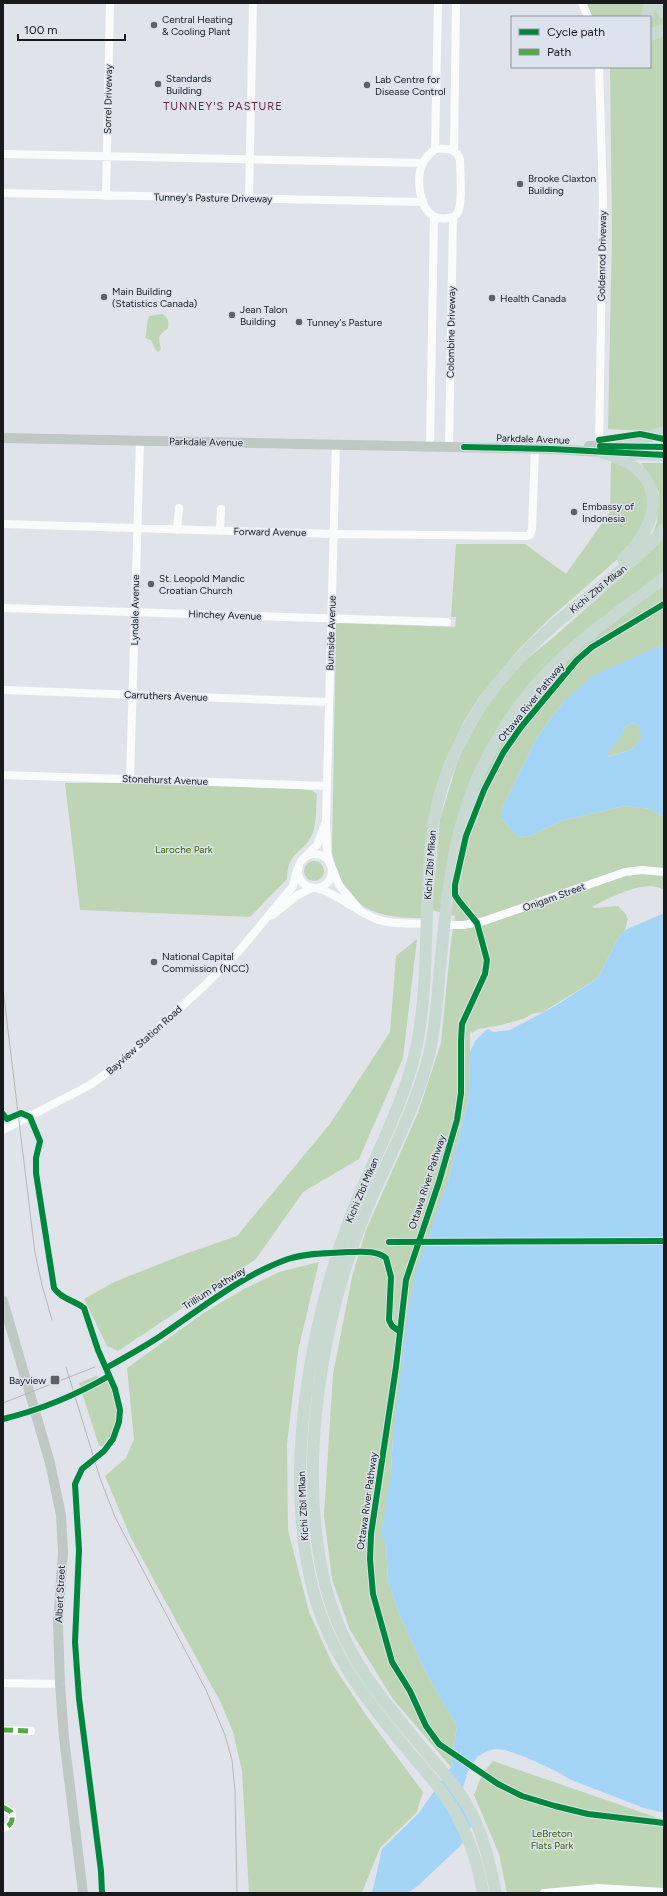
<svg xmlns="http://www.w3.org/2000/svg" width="667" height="1896" viewBox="0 0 667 1896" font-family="Figtree,sans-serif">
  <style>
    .green { fill: #bdd4b5 }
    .water { fill: #a4d5f7; fill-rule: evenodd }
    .pier { fill: #e0e4ea }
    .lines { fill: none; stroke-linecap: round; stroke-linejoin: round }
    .minor { stroke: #fafbfc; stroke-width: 8 }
    .major { stroke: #bfc8c5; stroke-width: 10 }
    .highway { stroke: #c8d9d2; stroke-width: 12 }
    .tram { stroke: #b6b6b8; stroke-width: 1 }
    .quiet { stroke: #52a943; stroke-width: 5; stroke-dasharray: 10 5; stroke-linecap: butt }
    .cycleway-casing { stroke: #dde3ed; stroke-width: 8 }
    .cycleway { stroke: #00873e; stroke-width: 6 }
    .poi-dot { fill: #5e6165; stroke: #dde3ed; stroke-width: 1.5 }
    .labels { text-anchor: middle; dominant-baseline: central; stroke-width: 3; stroke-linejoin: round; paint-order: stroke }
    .poi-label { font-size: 10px; fill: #181a1e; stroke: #dde3ed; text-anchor: start }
    .street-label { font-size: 10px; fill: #181a1e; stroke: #dde3ed }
    .park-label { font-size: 10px; fill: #336102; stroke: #dde3ed }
    .neighbourhood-label { font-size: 11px; letter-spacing: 1px; fill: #6b2842; stroke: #dde3ed }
  </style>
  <rect width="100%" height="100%" fill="#e0e4ea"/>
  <path class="green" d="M587 3H664V432L608 429 612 234 610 67H650V17H592Z
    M162 314C168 317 169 322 168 328 158 337 158 334 161 349L158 352 155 349 151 340 145 338C147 331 147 320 149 316Z
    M611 461 633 470 644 484 648 501 647 518 640 534 621 556 550 618 520 648 479 697 464 721 443 766 423 879 421 918C389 918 362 914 343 886 338 877 335 863 332 853L336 623 455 627 456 617H451L456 544H525L566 574 610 512Z
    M641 463H664V644L647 652 564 701 537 737 501 811V818L517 836 528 837 561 821 624 806 650 809 664 817V890C646 878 609 898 592 907L594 908 618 906 625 913 628 919 625 930 618 938 598 978 543 1012 532 1014 523 1019 501 1025 478 1029 472 1033 470 1031V1076L468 1101 448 1181 393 1436 386 1544 388 1582 401 1618 426 1673 457 1726 451 1767 393 1699 350 1630 332 1579 324 1515 333 1374 352 1277 366 1230 418 1113 441 1043 451 941 455 916 432 910 440 819 459 757 488 703 524 661 555 636 645 556 657 522 659 492Z
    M633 723 639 726 642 738 631 750 606 757C610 747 624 736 624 728Z
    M65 783H179L311 790 317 794C316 805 317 821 313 832 305 855 288 848 287 879L250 917 80 910Z
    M304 871a10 10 0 1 1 20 0a10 10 0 1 1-20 0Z
    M417 939 403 1058 359 1159 303 1192 256 1259 118 1351 107 1346 84 1299 114 1282 182 1255 237 1236 330 1124 390 1032 396 956Z
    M319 1262 298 1351 287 1444 288 1530 309 1612 333 1665 366 1715 423 1792 417 1812 380 1848 362 1892 363 1893H249L242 1771 233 1732 221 1703 131 1538 105 1476 126 1458 134 1439 127 1368 205 1312 244 1289 279 1272Z
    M96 1376 105 1378C108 1385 114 1393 116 1401 119 1411 114 1448 100 1446L98 1443 79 1383Z
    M493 1761 664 1820V1893H507L499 1854 474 1795 482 1774Z"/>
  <path class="water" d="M664 644V817L650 809 624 806 561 821 528 837 517 836 501 818V811L537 737 564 701 592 676ZM633 723 639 726 641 739 631 750 607 757C610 746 624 738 624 728Z
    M664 913V1813L641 1807 569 1779 556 1771 525 1757 505 1750 495 1749 488 1751 478 1756 468 1771 463 1788 474 1820 463 1843 419 1885 408 1893H372L382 1849 418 1814 451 1767 457 1726 426 1673 401 1618 388 1582 386 1544 381 1536 391 1471 393 1436 408 1311 416 1271 448 1181 468 1101 470 1052 475 1041 487 1029 494 1032 510 1030 555 1006 598 978 618 938 625 930Z"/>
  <path class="pier" d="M426 1238H664V1244L423 1246Z"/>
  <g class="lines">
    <path class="minor" d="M582 3 588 17
      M435 149C446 148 457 148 460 160 460 173 463 201 458 212 456 216 452 218 448 218 420 224 414 180 423 162 426 157 431 153 435 149Z
      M435 149 438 3
      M454 150 456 3
      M3 154 423 163
      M3 193 423 202
      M106 196 110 3
      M249 199 253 3
      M430 446 434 217
      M599 446 603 199 599 67
      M449 447 453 217
      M3 524 334 534 527 536 530 535 532 529 535 449
      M177 530 179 508
      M220 531 221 509
      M3 608 447 622
      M3 690 329 702
      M3 775 327 786
      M130 779 140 441
      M298 871a17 17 0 1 1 34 0a17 17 0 1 1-34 0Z
      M307 855 317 845 325 824
      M330 864 327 852 326 822 336 444
      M333 870 339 885 358 908
      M317 888C338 894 354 910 374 918 390 925 409 923 426 924
      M273 915 296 896 312 888
      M444 925H464L484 921 625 872 642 870 664 872
      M3 1130 90 1085 119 1064 204 986 239 951 293 886 297 870
      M3 1683 60 1684
      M3 1730 31 1731
      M3 1807 11 1812C14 1820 11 1826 3 1828
      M544 1893 598 1888 664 1892"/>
    <path class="major" d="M3 438 552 449 601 452
      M589 446H617
      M3 1301 50 1463 61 1515 63 1552 58 1623 60 1684 64 1738 83 1893"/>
    <path class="highway" d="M658 3 664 13
      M647 17 650 3
      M650 35 664 30
      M617 446 664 432
      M601 452C666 469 666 517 623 559
      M614 453 664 455
      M483 1893C478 1865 470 1839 456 1814 444 1791 426 1772 410 1753 368 1702 330 1656 313 1590 283 1473 309 1326 351 1215 373 1158 405 1104 417 1044 428 986 425 927 429 868 430 851 431 832 435 815 441 785 452 756 467 729 488 689 520 655 555 624 591 593 632 566 664 529
      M496 1893C489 1861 483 1831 466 1803 453 1782 436 1764 420 1745 378 1695 343 1653 326 1588 296 1469 321 1318 368 1206 389 1156 416 1108 429 1055 436 1027 437 997 440 968 447 893 453 820 489 754 504 726 522 699 544 676 579 638 624 609 664 578"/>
    <path class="tram" d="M3 989 35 1253 42 1285 52 1320
      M66 1367 100 1478 115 1517 206 1690 225 1735 232 1760 235 1791 237 1893
      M3 1403 95 1367"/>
    <path class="quiet" d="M3 1730 31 1731
      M3 1807 11 1812C14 1820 11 1826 3 1828"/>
    <g class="cycleway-casing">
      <path id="cycleway" d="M599 440 640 434 664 439
        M600 446 664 447
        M464 447 552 449 664 455
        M664 604 592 647 577 660 521 727 503 753 484 790 466 836 455 885V895L459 901 477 923 487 960 485 974 462 1024 461 1041V1093L457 1120 439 1182 406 1280 396 1367 371 1534 370 1559 373 1594 392 1662 410 1691 426 1726 439 1744 498 1784 522 1796 555 1806 588 1814 664 1823
        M3 1114 7 1119 21 1113 30 1117 40 1141 36 1158V1173L54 1288C61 1299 74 1300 84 1308L98 1350 115 1389 120 1410 119 1422 113 1439 104 1451 82 1469 75 1484 79 1550 75 1642 79 1698 101 1871 102 1893
        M389 1242 664 1241
        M106 1368C124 1358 142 1348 159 1337 199 1310 242 1275 288 1259 307 1253 329 1253 348 1252 361 1252 376 1250 386 1258L391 1277 389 1320 392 1326 399 1331
        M3 1419C40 1410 76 1395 109 1376"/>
    </g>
    <use href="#cycleway" class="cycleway"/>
  </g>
  <g class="poi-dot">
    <circle cx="154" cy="25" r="4"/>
    <circle cx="158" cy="84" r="4"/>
    <circle cx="367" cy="85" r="4"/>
    <circle cx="520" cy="184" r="4"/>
    <circle cx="104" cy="297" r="4"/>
    <circle cx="492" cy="298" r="4"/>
    <circle cx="232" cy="315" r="4"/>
    <circle cx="299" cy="322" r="4"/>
    <circle cx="574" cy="512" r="4"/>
    <circle cx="151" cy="584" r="4"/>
    <circle cx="154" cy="962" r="4"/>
    <rect x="50" y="1375" width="10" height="10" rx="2"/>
  </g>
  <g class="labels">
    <g class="poi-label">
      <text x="162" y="19">Central Heating<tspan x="162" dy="12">&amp; Cooling Plant</tspan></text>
      <text x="166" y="78">Standards<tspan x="166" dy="12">Building</tspan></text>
      <text x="375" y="79">Lab Centre for<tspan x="375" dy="12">Disease Control</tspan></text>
      <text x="528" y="178">Brooke Claxton<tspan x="528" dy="12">Building</tspan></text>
      <text x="112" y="291">Main Building<tspan x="112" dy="12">(Statistics Canada)</tspan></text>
      <text x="500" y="298">Health Canada</text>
      <text x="240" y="309">Jean Talon<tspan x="240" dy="12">Building</tspan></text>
      <text x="307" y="322">Tunney's Pasture</text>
      <text x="582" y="506">Embassy of<tspan x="582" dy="12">Indonesia</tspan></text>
      <text x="159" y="578">St. Leopold Mandic<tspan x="159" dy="12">Croatian Church</tspan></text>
      <text x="162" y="956">National Capital<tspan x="162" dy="12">Commission (NCC)</tspan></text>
      <text x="46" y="1380" text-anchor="end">Bayview</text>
    </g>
    <g class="street-label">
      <text transform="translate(108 99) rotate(-89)">Sorrel Driveway</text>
      <text transform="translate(213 198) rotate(1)">Tunney's Pasture Driveway</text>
      <text transform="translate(602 256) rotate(-89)">Goldenrod Driveway</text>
      <text transform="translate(451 332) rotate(-89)">Colombine Driveway</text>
      <text transform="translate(533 439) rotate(2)">Parkdale Avenue</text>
      <text transform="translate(206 442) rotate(1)">Parkdale Avenue</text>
      <text transform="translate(270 532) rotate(1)">Forward Avenue</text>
      <text transform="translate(598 589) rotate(-39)">Kichi Zībī Mīkan</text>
      <text transform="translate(135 610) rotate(-89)">Lyndale Avenue</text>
      <text transform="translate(225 615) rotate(2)">Hinchey Avenue</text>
      <text transform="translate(331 633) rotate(-88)">Burnside Avenue</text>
      <text transform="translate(166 696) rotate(2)">Carruthers Avenue</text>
      <text transform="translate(531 702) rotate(-51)">Ottawa River Pathway</text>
      <text transform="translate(165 780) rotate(2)">Stonehurst Avenue</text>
      <text transform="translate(430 865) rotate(-86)">Kichi Zībī Mīkan</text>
      <text transform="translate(554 897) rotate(-20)">Onigam Street</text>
      <text transform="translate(144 1040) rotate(-42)">Bayview Station Road</text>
      <text transform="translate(427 1182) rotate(-72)">Ottawa River Pathway</text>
      <text transform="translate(362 1190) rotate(-67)">Kichi Zībī Mīkan</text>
      <text transform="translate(214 1288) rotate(-32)">Trillium Pathway</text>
      <text transform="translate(367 1501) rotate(-82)">Ottawa River Pathway</text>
      <text transform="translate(303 1506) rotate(-93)">Kichi Zībī Mīkan</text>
      <text transform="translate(60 1594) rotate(-87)">Albert Street</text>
    </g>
    <g class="park-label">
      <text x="184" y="849">Laroche Park</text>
      <text x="552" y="1833">LeBreton<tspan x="552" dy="12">Flats Park</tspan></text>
    </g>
    <g class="neighbourhood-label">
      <text x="223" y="106">TUNNEY'S PASTURE</text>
    </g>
  </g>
  <rect width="667" height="1896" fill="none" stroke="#181a1e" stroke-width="8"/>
  <rect x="511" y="16" width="140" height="52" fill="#dde3ed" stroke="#8e939a"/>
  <rect x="519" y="29" width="20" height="6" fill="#00873e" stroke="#8e939a"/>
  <text x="547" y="36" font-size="12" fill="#181a1e">Cycle path</text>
  <rect x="519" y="49" width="20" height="6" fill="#52a943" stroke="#8e939a"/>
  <text x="547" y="56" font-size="12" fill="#181a1e">Path</text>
  <path d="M18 34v6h107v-6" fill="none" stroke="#181a1e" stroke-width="2"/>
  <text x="24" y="34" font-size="12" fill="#181a1e" stroke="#dde3ed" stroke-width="3" paint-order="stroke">100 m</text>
</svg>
